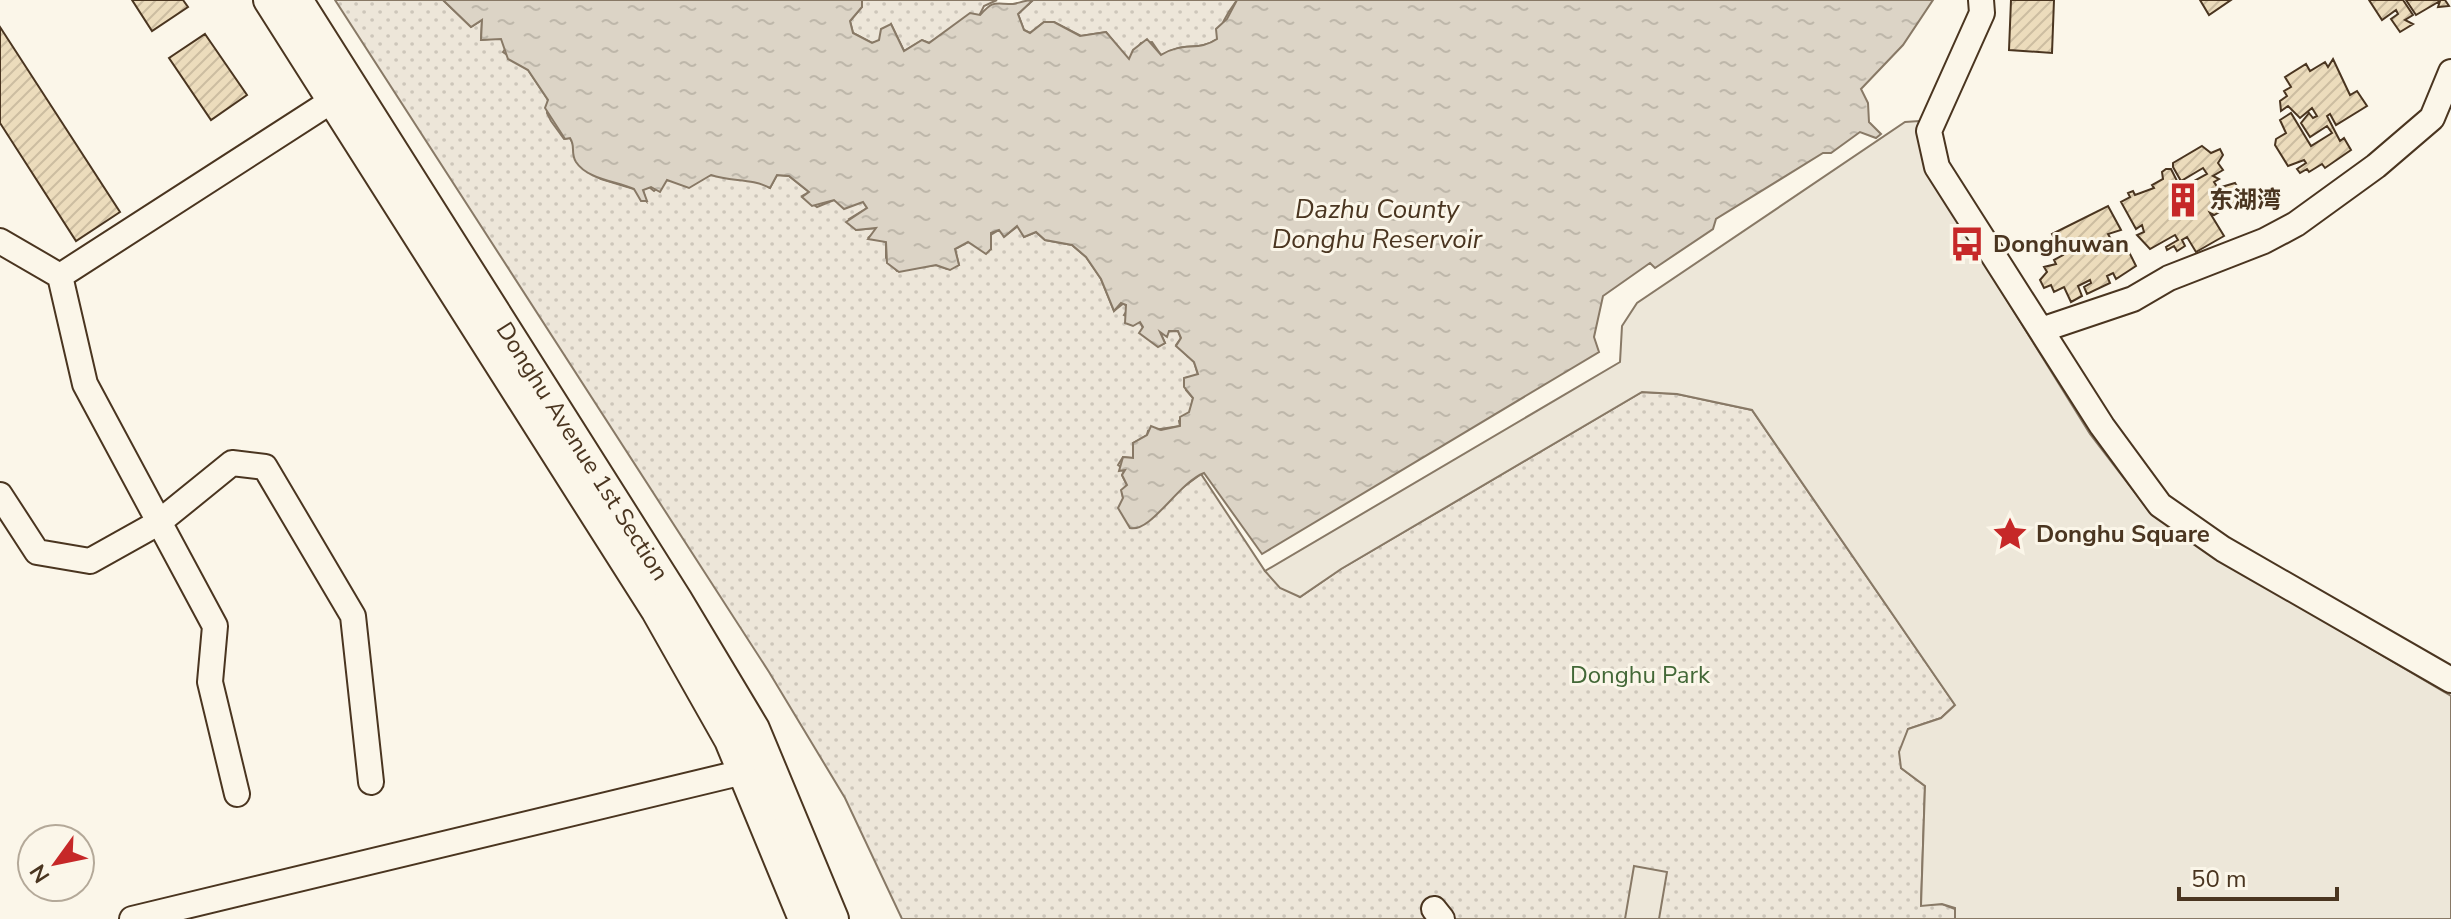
<svg xmlns="http://www.w3.org/2000/svg" width="2451" height="919" viewBox="0 0 2451 919" font-family="'Nunito Sans','Noto Sans SC',sans-serif">
  <style>
    .park { fill: url(#park-dots); stroke: #887966; stroke-width: 2 }
    .parking { fill: #ede7d9; stroke: #887966; stroke-width: 2 }
    .water { fill: url(#water-ripples); stroke: #887966; stroke-width: 2 }
    .building { fill: url(#building-hatch); stroke: #4a3520; stroke-width: 2 }
    .lines { fill: none; stroke-linecap: round; stroke-linejoin: round }
    .minor-casing { stroke: #4a3520; stroke-width: 28 }
    .major-casing { stroke: #4a3520; stroke-width: 34 }
    .minor { stroke: #fbf6e9; stroke-width: 24 }
    .major { stroke: #fbf6e9; stroke-width: 30 }
    .labels { text-anchor: middle; dominant-baseline: central; stroke-width: 6; stroke-linejoin: round; paint-order: stroke }
    .poi-label { font-size: 24px; font-weight: bold; fill: #4a3520; stroke: #fbf6e9; text-anchor: start }
    .street-label { font-size: 24px; fill: #4a3520; stroke: #fbf6e9 }
    .park-label { font-size: 24px; fill: #436837; stroke: #fbf6e9 }
    .water-label { font-size: 26px; font-style: italic; fill: #4a3520; stroke: #fbf6e9 }
  </style>
  <defs>
    <pattern id="park-dots" width="8" height="8" patternUnits="userSpaceOnUse" patternTransform="scale(2)"><rect width="8" height="8" fill="#ede6d9"/><path d="M2 2h.1M6 6h.1" fill="none" stroke="#cdc6ba" stroke-width="1.8" stroke-linecap="round"/></pattern>
    <pattern id="water-ripples" width="26" height="14" patternUnits="userSpaceOnUse" patternTransform="scale(2)"><rect width="26" height="14" fill="#dcd4c6"/><path d="M2 4q2-2 4 0t4 0M15 11q2-2 4 0t4 0" fill="none" stroke="#beb7aa"/></pattern>
    <pattern id="building-hatch" width="6" height="6" patternUnits="userSpaceOnUse" patternTransform="scale(2)"><rect width="6" height="6" fill="#ecdcbc"/><path d="M-1 1l2-2M0 6l6-6M5 7l2-2" fill="none" stroke="#ccbda1"/></pattern>
  </defs>
  <rect width="100%" height="100%" fill="#fbf6e9"/>
  <path class="park" d="M335 0H443L471 27 482 20 481 40 501 38 506 48 503 52 528 70 548 100 547 113 551 121 564 139 570 138 587 171 601 179 634 189 646 201 643 190 649 187 654 191 667 180 685 184 711 175 755 180 770 188 777 175 789 176 809 192 802 196 817 207 834 200 849 205 863 201 867 208 849 219 856 230 876 228 878 230 869 237 886 242V258L897 271 936 265 947 269 959 265 955 249 968 242 991 249 989 236 999 230 1005 236 1018 226 1024 237 1036 232 1045 240 1072 245 1086 257 1101 279 1114 311 1124 303 1128 309 1124 315 1140 322 1147 336 1158 346 1165 343 1160 332 1178 331 1181 338 1176 345 1194 362 1198 375 1185 378 1186 390 1193 398 1190 412 1179 421 1180 426 1148 431 1147 435 1133 443V458L1123 457 1118 465 1125 470 1122 475 1127 485 1122 490 1123 498 1152 518 1174 494 1201 474 1265 571 1300 597 1341 569 1642 392 1677 394 1752 410 1955 705 1941 718 1908 729 1901 768 1925 786 1921 905 1942 904 1955 909V919H902L845 798 769 672Z
    M862 0H997L984 6 979 16 968 17 929 43 922 40 904 51 891 24 879 41 872 43 853 33 850 21 862 7Z
    M1033 0H1237C1228 12 1220 25 1217 39 1198 52 1185 41 1161 55L1152 42 1141 43 1129 60 1106 32 1081 36 1054 22H1044L1030 33 1024 30 1018 14Z"/>
  <path class="parking" d="M1919 121 1928 173 2090 434 2149 511 2215 557 2451 696V919H1955V908L1942 904 1921 906 1925 786 1901 768 1899 752 1908 729 1941 718 1955 705 1752 410 1677 394 1642 392 1341 569 1300 597 1280 588 1265 571 1620 362 1622 326 1637 303 1905 122Z
    M1634 866 1667 872 1659 919H1625Z"/>
  <path class="water" d="M443 0H862V7L850 21 853 33 872 43 879 40 881 29 891 24 904 51 922 40 929 43 970 13 980 15C994 0 993 4 1013 4 1019 3 1026 0 1033 0L1018 14 1024 30 1030 33 1044 22H1054L1080 36 1106 32 1129 59 1133 50 1147 39 1161 55C1183 41 1198 52 1217 39L1216 29 1227 19 1237 0H1933L1903 45 1861 89 1868 103 1869 122 1881 134 1876 138 1860 132 1831 153H1823L1716 219 1713 229 1655 268 1650 263 1603 296 1594 337 1599 352 1262 554 1204 473C1178 483 1151 533 1130 528L1118 508 1123 498 1121 490 1127 485 1122 475 1125 470 1119 471 1123 457 1133 458V443L1147 435 1151 426 1161 430 1180 426V417L1189 412 1193 398 1184 387V378L1198 374 1194 362 1176 346 1181 338 1178 331H1169L1167 337 1160 332 1165 343 1158 347 1139 333 1143 327 1140 322 1133 326 1125 323 1126 305 1121 303 1114 311 1101 279 1086 257 1072 245 1045 240 1036 232 1024 237 1017 226 1004 237 999 230 991 233V249L986 254 968 242 955 249 959 265 950 270 936 265 899 272 887 263 886 242 868 239 876 228 856 230 846 222 867 208 863 202 844 209 834 200 812 206 802 197 809 192 789 176 777 175 770 188C751 178 732 182 711 175L689 188 667 180 660 192 651 187 643 190 647 201H641L634 189C615 181 587 179 576 162 570 152 576 147 570 138L565 139 545 108 548 100 528 70 508 59 501 39 481 40 482 20 471 27Z"/>
  <path class="building" d="M132 0H183L188 7 152 31Z
    M2011 0H2054L2052 53 2009 50Z
    M2200 0H2231L2209 15Z
    M2369 0H2403L2413 15 2405 20 2413 24 2400 32 2391 19 2398 14 2396 10 2382 20Z
    M2406 0H2445L2449 6 2438 7 2440 1 2416 15Z
    M0 27 120 212 76 241 0 123Z
    M205 34 247 95 211 120 169 58Z
    M2333 59 2350 95 2357 91 2367 106 2336 125 2330 114 2327 116 2340 141 2344 138 2351 150 2325 168 2322 164 2309 172 2307 169 2300 173 2297 169 2306 163 2304 160 2288 166 2275 145 2276 139 2286 133 2280 120 2291 113 2311 146 2332 133 2327 126 2310 137 2301 123 2309 113 2313 118 2317 116 2312 108 2300 118 2288 106 2281 111 2280 101 2287 96 2284 91 2291 87 2285 77 2306 64 2310 71 2325 62 2328 67Z
    M2202 146 2211 153 2220 149 2223 155 2218 163 2223 170 2213 176 2219 179 2214 182 2218 188 2235 183 2244 198 2214 215 2210 213 2224 236 2196 252 2187 237 2182 240 2185 246 2177 251 2174 246 2167 250 2166 247 2178 240 2175 235 2150 249 2137 235 2144 232 2142 225 2136 229 2121 202 2130 197 2128 193 2133 191 2135 195 2154 188 2152 185 2163 179 2162 172 2166 169H2171L2178 183 2187 185 2207 174 2203 168 2181 181 2173 167V163Z
    M2108 206 2121 230 2108 234 2112 241 2124 242 2136 266 2116 279 2113 273 2107 276 2110 283 2087 294 2084 287 2091 283 2090 280 2078 286 2082 296 2071 302 2064 287 2054 292 2051 285 2044 288 2040 280 2047 272 2044 267 2056 264 2054 260 2063 255 2052 234Z"/>
  <g class="lines">
    <g class="minor-casing">
      <path id="minor" d="M1981 0 1982 13 1929 131 1937 167 2102 426 2160 505 2223 549 2451 680
        M0 241 60 276
        M2041 330 2133 299 2169 278 2264 241 2296 224 2376 166 2432 118 2451 72
        M0 495 37 552 90 561 158 523 232 463 265 467 353 616 371 782
        M237 794 210 682 215 626 85 384 60 276 347 91
        M1434 909 1442 919
        M132 919 760 768"/>
    </g>
    <g class="major-casing">
      <g id="major">
        <path d="M269 0 657 611 730 740 804 919"/>
        <path id="s1" d="M297 0 676 599 754 729 833 919"/>
      </g>
    </g>
    <use href="#minor" class="minor"/>
    <use href="#major" class="major"/>
  </g>
  <defs>
    <g id="building-bare" transform="scale(2.76)"><path d="M-4-6H4V6H1V3H-1V6H-4ZM-2.5-4.3h1.7v1.8h-1.7ZM.8-4.3h1.7v1.8H.8ZM-2.5-1h1.7V.8h-1.7ZM.8-1h1.7V.8H.8Z" fill="#c62828" stroke="#fbf6e9" stroke-width="2.5" paint-order="stroke"/></g>
    <g id="bus-bare" transform="scale(2.76)"><path d="M-5-6H5V4H4V6H2V4H-2V6H-4V4H-5ZM-3.5-4V0h7V-4ZM-3.5 1.2v1.5H-2V1.2ZM2 1.2v1.5H3.5V1.2Z" fill="#c62828" stroke="#fbf6e9" stroke-width="2.5" paint-order="stroke"/></g>
    <g id="sight-bare" transform="scale(2.76)"><path d="M0-6L1.8-2.2L6-1.7L2.9 1.2L3.7 5.4L0 3.3L-3.7 5.4L-2.9 1.2L-6-1.7L-1.8-2.2Z" fill="#c62828" stroke="#fbf6e9" stroke-width="2.5" paint-order="stroke"/></g>
  </defs>
  <g fill-rule="evenodd">
    <use href="#building-bare" x="2183" y="200"/>
    <use href="#bus-bare" x="1967" y="244"/>
    <use href="#sight-bare" x="2010" y="534"/>
  </g>
  <g class="labels">
    <g class="poi-label">
      <text x="2209" y="200">东湖湾</text>
      <text x="1993" y="244">Donghuwan</text>
      <text x="2036" y="534">Donghu Square</text>
    </g>
    <g class="street-label">
      <text stroke="none"><textPath href="#s1" startOffset="534">Donghu Avenue 1st Section</textPath></text>
    </g>
    <g class="park-label">
      <text x="1640" y="675">Donghu Park</text>
    </g>
    <g class="water-label">
      <text x="1377" y="209">Dazhu County<tspan x="1377" dy="30">Donghu Reservoir</tspan></text>
    </g>
  </g>
  <g transform="translate(56 863) rotate(237)"><circle r="38" fill="#fbf6e9" stroke="#b4a999" stroke-width="2"/>
  <path d="M0-6L14 30L0 20L-14 30Z" fill="#c62828"/>
  <text y="-12" font-size="22" font-weight="bold" text-anchor="middle" fill="#4a3520">N</text>
  </g>
  <path d="M2179 887v12h158v-12" fill="none" stroke="#4a3520" stroke-width="4"/>
  <text x="2191" y="887" font-size="24" fill="#4a3520" stroke="#fbf6e9" stroke-width="6" paint-order="stroke">50 m</text>
</svg>
